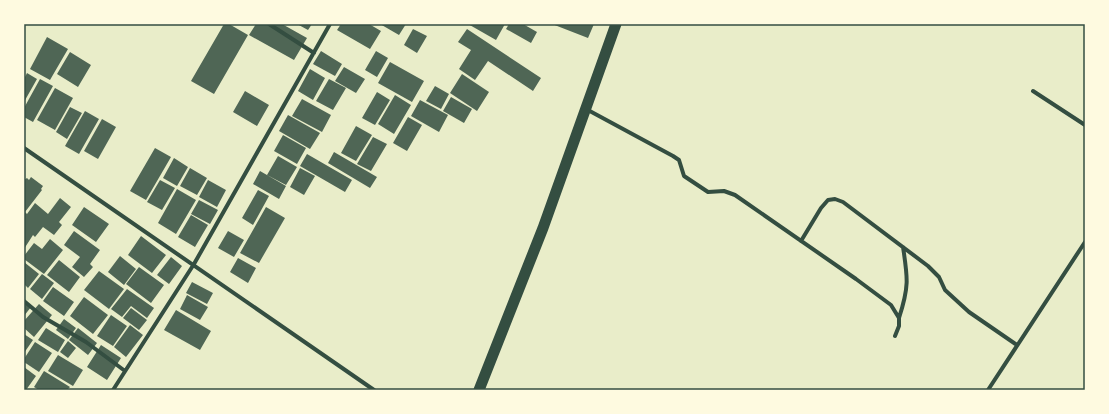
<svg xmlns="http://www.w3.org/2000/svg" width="1109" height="414" viewBox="0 0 1109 414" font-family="Manrope,sans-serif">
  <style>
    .building { fill: #4f6655 }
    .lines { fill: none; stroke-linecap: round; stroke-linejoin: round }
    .minor { stroke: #344e41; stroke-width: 4 }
    .trunk { stroke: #344e41; stroke-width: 11 }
    .neatline { fill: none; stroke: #344e41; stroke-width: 1.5 }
  </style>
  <rect width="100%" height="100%" fill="#e9edc9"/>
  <path class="building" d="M224 24H229L248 35 214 94 191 81Z
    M256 24H282L307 38 294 60 249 35Z
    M297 24H312L308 30Z
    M341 24H369L381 31 370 49 337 30Z
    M380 24H406L399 35Z
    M468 24H505L496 40Z
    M509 24H523L537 32 531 43 506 29Z
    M552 24H594L588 38Z
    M413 29 427 36 417 53 404 45Z
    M467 29 541 78 533 91 488 61 475 80 459 69 471 50 458 42Z
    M47 37 68 49 50 80 30 69Z
    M321 51 342 64 335 76 313 64Z
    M376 51 388 58 377 77 365 70Z
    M70 52 91 65 78 87 57 74Z
    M390 62 424 81 412 102 378 83Z
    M344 67 365 79 356 93 335 81Z
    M310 69 325 78 313 100 298 91Z
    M27 73 37 79 24 102V79Z
    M462 74 489 92 477 111 450 93Z
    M40 79 53 86 33 122 24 117V108Z
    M329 79 346 88 333 110 316 101Z
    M435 86 449 94 441 109 426 101Z
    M55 88 73 98 55 130 37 120Z
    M245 91 269 105 257 126 233 112Z
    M377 92 390 100 375 125 362 118Z
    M395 95 411 105 394 134 378 124Z
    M451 97 472 109 464 123 443 111Z
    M302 99 331 115 322 132 292 116Z
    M420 100 448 115 439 132 411 116Z
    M70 107 82 113 67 139 56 132Z
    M85 111 99 119 79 154 65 146Z
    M288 115 320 133 310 149 279 131Z
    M408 117 422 125 407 151 393 143Z
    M102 119 116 127 98 159 84 151Z
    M356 126 372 135 356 161 341 153Z
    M283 135 306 148 297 164 274 151Z
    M373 137 387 144 371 171 357 164Z
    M155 148 171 157 146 200 130 191Z
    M334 152 377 177 370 188 328 163Z
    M307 154 352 180 345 192 300 166Z
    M278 156 297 167 286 185 267 175Z
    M174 158 188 167 177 186 163 178Z
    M190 168 207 178 197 195 180 186Z
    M300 168 315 176 304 195 290 187Z
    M260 171 286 186 279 199 253 184Z
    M31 177 43 186 41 189 42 190 25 212 27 214 35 203 48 214 60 198 71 207 59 222 62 225 54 235 43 227 35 237 33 235 24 249V180L27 178 29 180Z
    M160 180 175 188 162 210 147 202Z
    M208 180 226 190 217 207 199 197Z
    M177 189 196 200 176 234 158 223Z
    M258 190 269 196 253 225 242 218Z
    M199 200 218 210 210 224 191 214Z
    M84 207 109 224 96 242 72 225Z
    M266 207 285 218 259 263 240 253Z
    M191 215 208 225 195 247 178 237Z
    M74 231 100 250 90 264 93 267 84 277 72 267 80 257 64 245Z
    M228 231 244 240 234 257 218 248Z
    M141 236 166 255 152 273 128 255Z
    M50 239 63 250 44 274 24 259V256L34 243 42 249Z
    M120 256 136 269 124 285 108 272Z
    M171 257 182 266 169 284 157 275Z
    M238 258 256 268 248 283 230 272Z
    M59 260 80 277 69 292 47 275Z
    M24 262 39 274 28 288 24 284Z
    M139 267 164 285 151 303 126 284Z
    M99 271 124 289 109 309 84 290Z
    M42 274 54 283 42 299 30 289Z
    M192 282 213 293 207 304 186 293Z
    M53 287 74 302 64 316 43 301Z
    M127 289 154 308 147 318 131 306 122 317 111 309Z
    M187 295 208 307 200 320 180 309Z
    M84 297 108 315 93 334 70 316Z
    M24 301 31 307 24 316Z
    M39 304 52 315 34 337 24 328V321Z
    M131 308 147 320 139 330 123 318Z
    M176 310 211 331 200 350 164 330Z
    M111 315 127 326 113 346 97 336Z
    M64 319 76 328 68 339 56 330Z
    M130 325 143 335 126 357 114 347Z
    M46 328 65 340 58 352 38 340Z
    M78 328 97 343 88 355 69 340Z
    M24 334 33 340 24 353Z
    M68 341 76 348 68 358 60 352Z
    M35 342 52 353 39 372 24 362V359Z
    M101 345 121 358 107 380 87 367Z
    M58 355 83 370 73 386 48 371Z
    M24 367 36 376 26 390H24Z
    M44 371 70 387 67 390H39L34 387Z"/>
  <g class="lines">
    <path class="minor" d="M269 24 314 53
      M1033 91 1085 125
      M586 109 673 156 679 160 684 176 708 192 724 191 735 195 856 279 891 305 899 318V326L895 336
      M24 148 374 390
      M801 241 821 208 828 200 835 199 843 202 928 266 939 277 945 290 969 312 1017 345
      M24 301 43 317 86 342 125 371
      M899 318C909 287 908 279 903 247
      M113 390 194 264 330 24
      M988 390 1085 242"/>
    <path class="trunk" d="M479 390 543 228 616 24"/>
  </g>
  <rect width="1109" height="414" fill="none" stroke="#fefae0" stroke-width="50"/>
  <rect x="25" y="25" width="1059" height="364" class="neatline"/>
</svg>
